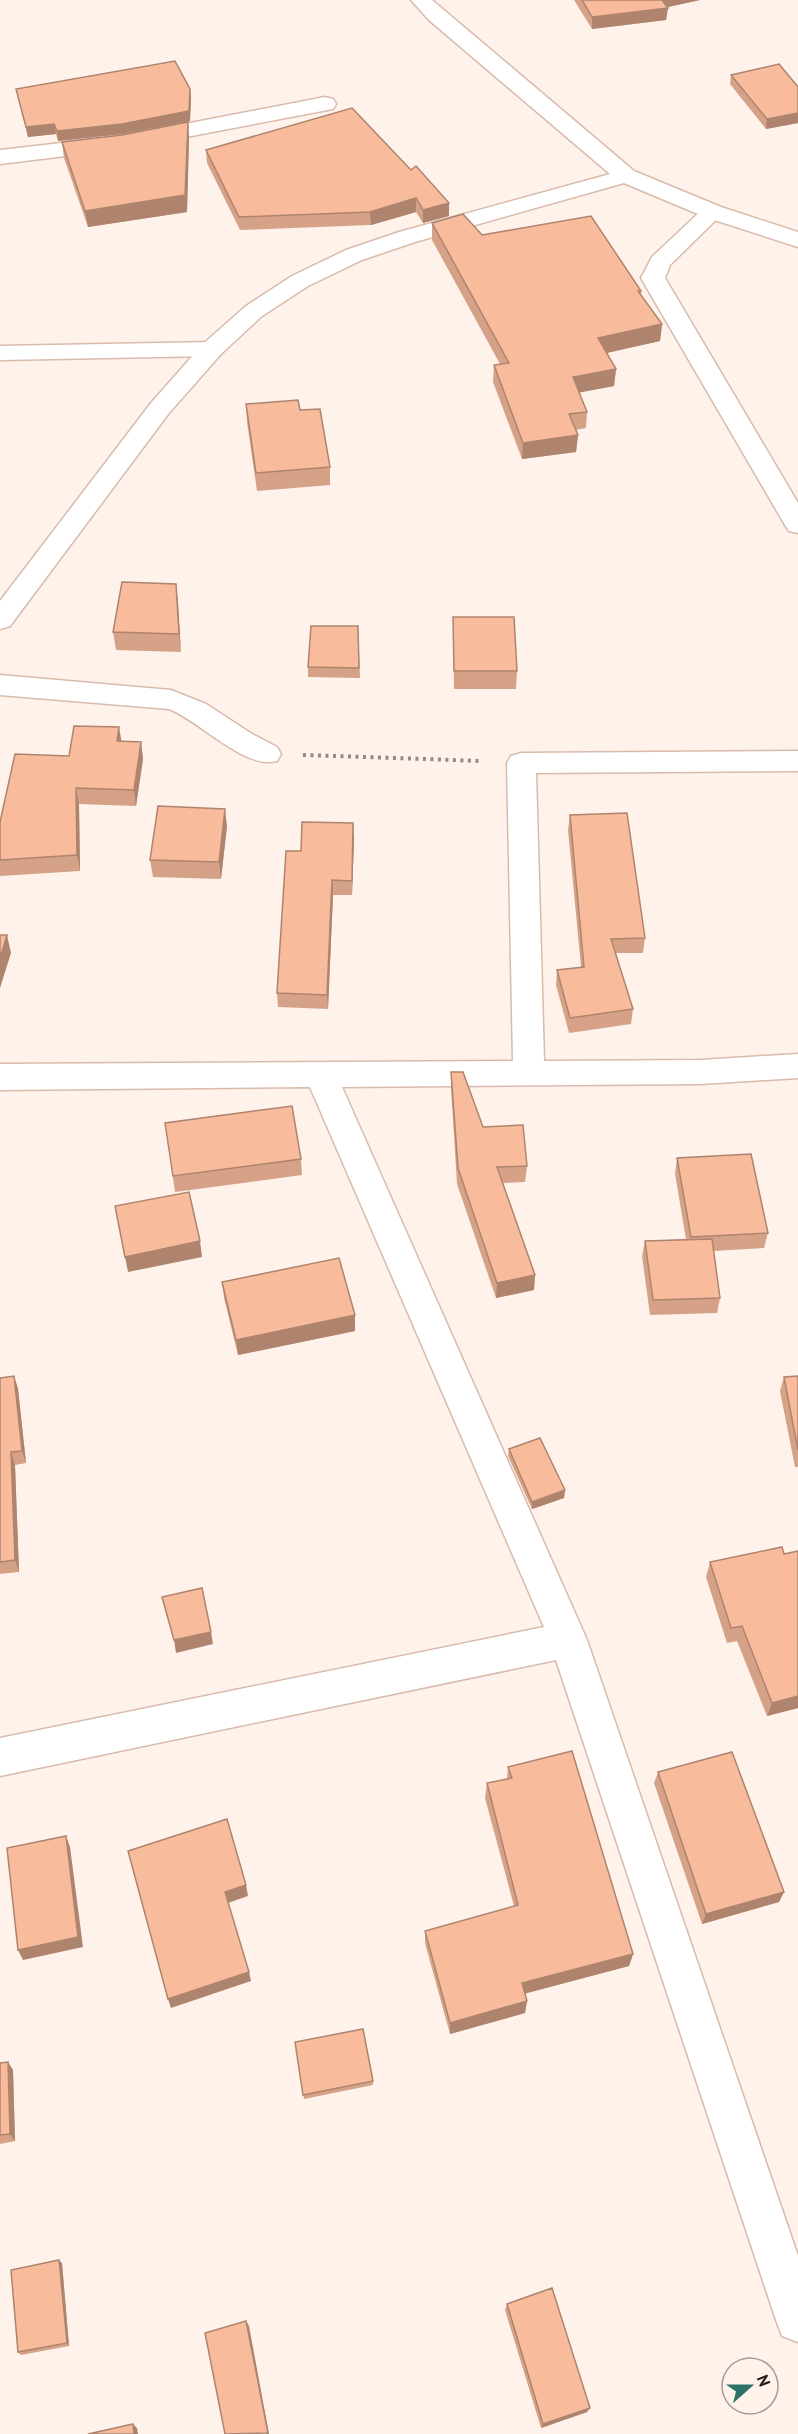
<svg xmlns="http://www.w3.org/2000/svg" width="798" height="2434" viewBox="0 0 798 2434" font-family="'PT Sans',sans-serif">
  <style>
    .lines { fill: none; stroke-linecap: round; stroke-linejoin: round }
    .minor-casing { stroke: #d9bbab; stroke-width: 3 }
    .tertiary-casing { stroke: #d9bbab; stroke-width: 3 }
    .path { stroke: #948983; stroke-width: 4; stroke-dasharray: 3 4.5; stroke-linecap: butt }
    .minor { fill: #fff; fill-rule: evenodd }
    .tertiary { fill: #fff; fill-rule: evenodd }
    .wall { fill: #d5a287 }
    .shaded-wall { fill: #ae846e }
    .building { fill: #f8bc9d; stroke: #ae846e; stroke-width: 1.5 }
  </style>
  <rect width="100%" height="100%" fill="#fef2eb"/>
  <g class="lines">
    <g class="minor-casing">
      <path id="minor" d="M325 97 333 99 336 104 333 109 123 149 0 164V150L123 136Z
        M713 205 721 207 724 212 670 265 665 278 798 503V533L789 531 785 525 641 278 652 257 705 207Z
        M212 342 221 344 224 349 221 354 212 356 0 360V346Z
        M0 675 171 690 206 704 252 734 277 747 281 754 277 761C245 770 200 721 169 709L0 695Z
        M798 751V771L536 773 544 1061 701 1060 798 1054V1078L701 1084 342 1087 587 1640 798 2256V2342L782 2336 776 2320 556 1660 0 1776V1738L544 1627 310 1087 0 1090V1064L513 1061 507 763 511 756 521 753Z"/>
    </g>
    <g class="tertiary-casing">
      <path id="tertiary" d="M411 0H432L634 171 721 207 798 232V247L705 217 624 183 415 242 362 260 308 286 262 316 221 354 169 413 10 626 0 629V601L151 403 203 344 246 306 292 276 346 250 399 232 610 174 429 20Z"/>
    </g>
    <path class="path" d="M303 755 482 761"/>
    <use href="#minor" class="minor"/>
    <use href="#tertiary" class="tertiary"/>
  </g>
  <path class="wall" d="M574 0H700L667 7 668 8 666 20 592 29Z
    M731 75 798 87V123L766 129 730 84Z
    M16 89H190L191 99 190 121 123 134 58 141 56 134 28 137 18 98Z
    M352 108 449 216 423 223 416 212 371 225 240 230 207 163 206 150Z
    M188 122 189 139 187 212 88 227 64 158 62 142 122 135Z
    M432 223 482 235 641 291V295L662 324 660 341 607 353 616 369 614 386 579 392 587 412 586 428 575 430 578 435 576 452 522 459 493 382 494 365 500 364 432 240Z
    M246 404 330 467V485L257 491 247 422Z
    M176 584 181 652 116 650 113 632Z
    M453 617 517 671 516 689H454Z
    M358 626 360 678 308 677V667Z
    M121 741 141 742 143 759 136 806 79 804 80 871 0 876V822L69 756Z
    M570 815 645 938 643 953H615L633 1009 631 1024 569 1033 556 985 557 970 581 967 568 830Z
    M227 826 221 879 153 877 150 860Z
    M354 838 352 895H333L328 1009 278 1007 277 993 301 851Z
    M451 1072 483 1127 527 1166 525 1182 503 1183 535 1275 534 1290 496 1298 457 1184 451 1088Z
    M165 1123 301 1159 302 1175 175 1192Z
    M677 1158 768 1233 764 1248 714 1251 720 1298 717 1313 650 1315 642 1256 645 1241 686 1239 675 1174Z
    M222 1282 355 1331 238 1355 224 1298Z
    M14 1376 18 1389 26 1463 15 1465 19 1572 0 1574V1378Z
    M798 1376V1467H795L780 1391 784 1377Z
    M509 1449 565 1490 564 1498 532 1509 508 1456Z
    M710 1562 798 1708 767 1716 737 1641 727 1643 706 1577Z
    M508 1767 633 1954 629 1966 525 1993 527 2001 525 2013 450 2034 425 1943V1931L514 1906 485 1798 487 1783 507 1779Z
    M658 1772 784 1892 779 1902 702 1924 654 1783Z
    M295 2042 373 2081V2085L304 2099Z
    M0 2063 13 2070 15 2141 0 2144Z
    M62 2263 69 2346 21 2355 18 2352Z
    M507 2304 590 2408 587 2412 541 2428 505 2310Z"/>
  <path class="shaded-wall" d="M660 0H700L659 9Z
    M668 8 666 20 592 29V17Z
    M190 89 191 99 190 121 123 134 58 141 57 131Z
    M798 113V123L766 129 767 119Z
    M188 122 189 139 187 212 88 227 85 211Z
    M54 124 56 134 28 137 26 127Z
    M416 198V212L371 225 370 212Z
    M449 203V216L423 223V210Z
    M662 324 660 341 597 355 598 338Z
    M616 369 614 386 572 394 573 377Z
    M578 435 576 452 522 459 523 443Z
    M176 584 178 602 181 652 179 634Z
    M119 727 122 744 117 741Z
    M141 742 143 759 136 806 134 790Z
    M76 788 79 804 80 871 77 855Z
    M225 809 227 826 221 879 219 862Z
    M353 823 354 838 352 895V881Z
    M332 880 333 895 328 1009 327 995Z
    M7 935 11 953 0 988V959Z
    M200 1241 202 1257 128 1272 125 1257Z
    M535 1275 534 1290 496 1298 497 1283Z
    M355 1315V1331L238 1355 236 1340Z
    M14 1376 18 1389 26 1463 22 1451Z
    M11 1452 15 1465 19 1572 15 1560Z
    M565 1490 564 1498 532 1509V1502Z
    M211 1632 213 1644 176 1653 174 1640Z
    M798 1696V1708L767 1716 772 1703Z
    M66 1836 70 1847 83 1947 23 1960 18 1950Z
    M246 1885 248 1896 228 1903 225 1892Z
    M784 1892 779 1902 702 1924 706 1914Z
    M633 1954 629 1966 520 1995 522 1983Z
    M249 1972 251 1981 171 2008 168 1999Z
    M527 2001 525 2013 450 2034V2023Z
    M8 2062 13 2070 15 2141 10 2134Z
    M59 2260 62 2263 69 2346 67 2343Z
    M246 2321 249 2326 269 2434H266Z
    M590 2408 587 2412 541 2428 543 2424Z
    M133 2424 137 2428 138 2434H134Z"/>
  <path class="building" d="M582 0H662L668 8 592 17Z
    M175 61 190 89 189 111 122 124 57 131 54 124 26 127 16 89Z
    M779 64 798 87V113L767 119 731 75Z
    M352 108 411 170 416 166 449 203 423 210 416 198 370 212 239 217 206 150Z
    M188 122 185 195 85 211 62 142 122 135Z
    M463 214 482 235 591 216 641 291H638L662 324 598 338 616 369 573 377 587 412 569 414 578 435 523 443 494 365 509 363 432 223Z
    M298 400 300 410 320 409 330 467 256 473 246 404Z
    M122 582 176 584 179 634 113 632Z
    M453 617H514L517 671H454Z
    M311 626H358L359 668 308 667Z
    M74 726 119 727 117 741 141 742 134 790 76 788 77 855 0 860V822L15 754 69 756Z
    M158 806 225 809 219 862 150 860Z
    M627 813 645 938 611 939 633 1009 570 1018 557 970 584 967 570 815Z
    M302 822 353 823 352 881 332 880 327 995 277 993 286 851H301Z
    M0 935H7L0 959Z
    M451 1072H463L483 1127 523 1125 527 1166 497 1167 535 1275 497 1283 458 1168Z
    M292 1106 301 1159 173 1176 165 1123Z
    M751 1154 768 1233 691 1237 677 1158Z
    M189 1192 200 1241 125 1257 115 1206Z
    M712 1239 720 1298 653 1300 645 1241Z
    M339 1258 355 1315 236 1340 222 1282Z
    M14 1376 22 1451 11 1452 15 1560 0 1562V1378Z
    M798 1376V1450L784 1377Z
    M540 1438 565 1490 532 1502 509 1449Z
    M782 1547 784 1554 798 1551V1696L772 1703 742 1626 731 1628 710 1562Z
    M202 1588 211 1632 174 1640 162 1597Z
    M572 1751 633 1954 522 1983 527 2001 450 2023 425 1931 518 1905 487 1783 512 1778 508 1767Z
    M732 1752 784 1892 706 1914 658 1772Z
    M227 1819 246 1885 225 1892 249 1972 168 1999 128 1851Z
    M66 1836 78 1937 18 1950 7 1848Z
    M363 2029 373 2081 303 2095 295 2042Z
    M8 2062 10 2134 0 2135V2063Z
    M59 2260 67 2343 18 2352 11 2270Z
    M552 2288 590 2408 543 2424 507 2304Z
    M246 2321 268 2433 225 2434 205 2333Z
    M133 2424 134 2434H88Z"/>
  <g transform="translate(750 2386) rotate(69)"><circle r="28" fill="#fef2eb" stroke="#a79c95" stroke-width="1.5"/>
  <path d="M0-4.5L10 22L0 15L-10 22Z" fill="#2d7267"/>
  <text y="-9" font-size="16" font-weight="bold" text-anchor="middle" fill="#241a14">N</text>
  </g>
</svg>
